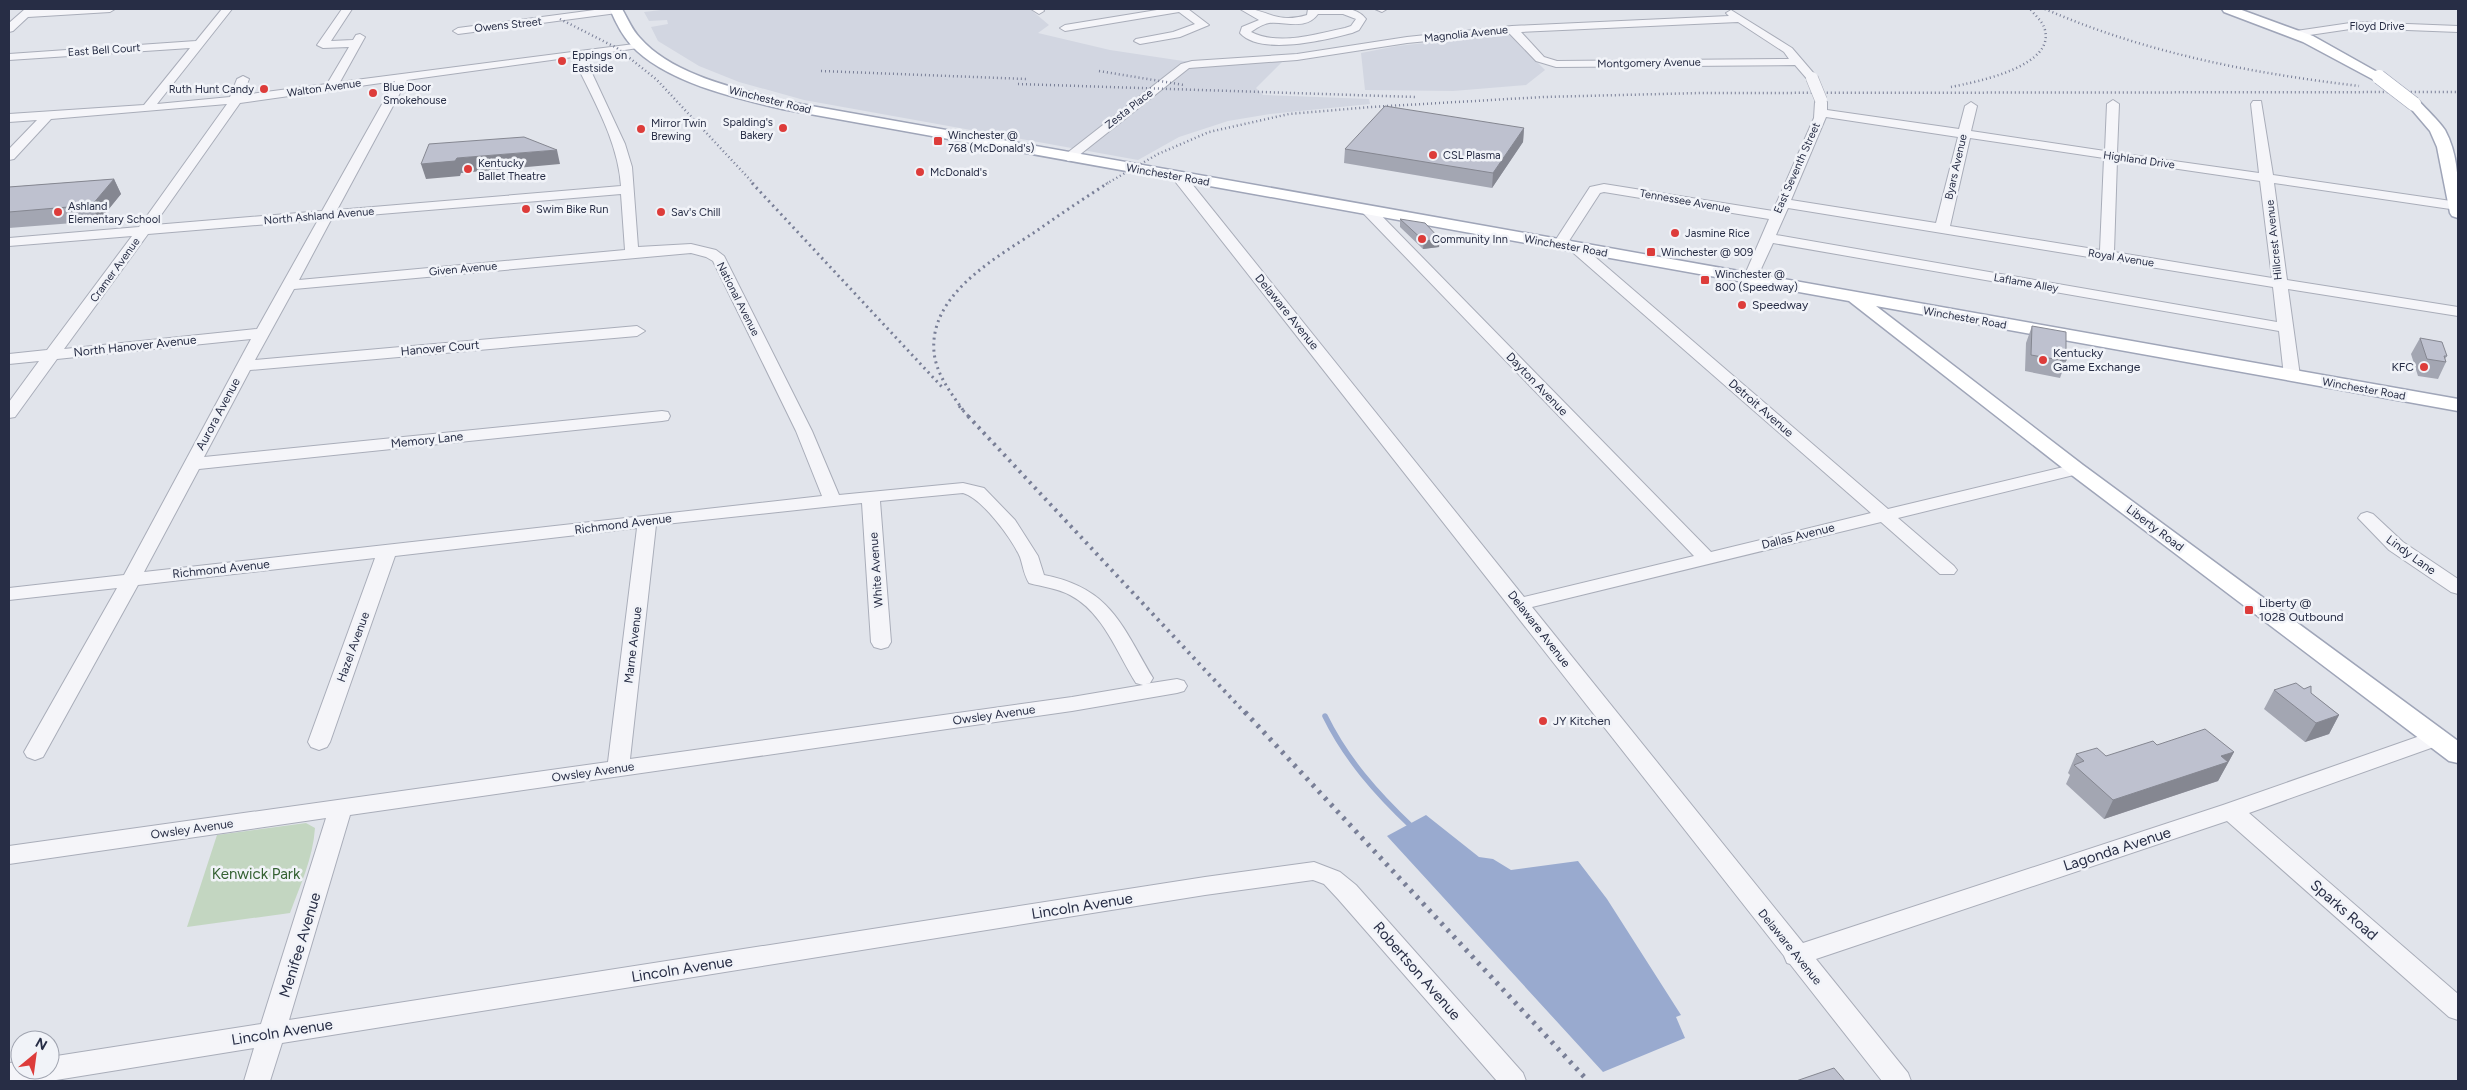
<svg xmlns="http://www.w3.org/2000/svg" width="2467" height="1090" viewBox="0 0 2467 1090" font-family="Figtree,sans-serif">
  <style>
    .built { fill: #d2d6e1 }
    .green { fill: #c3d6c1 }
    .water { fill: #99aacf }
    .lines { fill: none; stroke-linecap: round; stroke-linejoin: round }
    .stream { stroke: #99aacf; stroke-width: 5.5 }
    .minor-casing { stroke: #a9adb9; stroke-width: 2 }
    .major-casing { stroke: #9fa5b8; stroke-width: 3 }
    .minor { fill: #f5f5f9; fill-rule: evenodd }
    .major { fill: #fff; fill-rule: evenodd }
    .rail-far3 { stroke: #797f97; stroke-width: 2.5; stroke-dasharray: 1 3; stroke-linecap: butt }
    .rail-far2 { stroke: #797f97; stroke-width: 3; stroke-dasharray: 2 4; stroke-linecap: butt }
    .rail-far1 { stroke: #797f97; stroke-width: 4; stroke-dasharray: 2.5 5; stroke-linecap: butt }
    .rail { stroke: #797f97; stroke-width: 5; stroke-dasharray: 3 6; stroke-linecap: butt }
    .minor-bridge-casing { stroke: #a9adb9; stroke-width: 13; stroke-linecap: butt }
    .major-bridge-casing { stroke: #9fa5b8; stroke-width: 15; stroke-linecap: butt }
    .minor-bridge { stroke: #f5f5f9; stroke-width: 12 }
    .major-bridge { stroke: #fff; stroke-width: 14 }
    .wall { fill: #a3a6b2 }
    .shaded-wall { fill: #858791 }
    .building { fill: #bec1cf; stroke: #858791 }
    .poi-dot { fill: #dd3c3a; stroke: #f1f3f8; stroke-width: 2 }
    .labels { text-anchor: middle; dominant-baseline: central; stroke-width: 5; stroke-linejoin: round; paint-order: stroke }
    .far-street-label { font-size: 11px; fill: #272d45; stroke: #f1f3f8 }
    .far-poi-label { font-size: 11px; fill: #272d45; stroke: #f1f3f8; text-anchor: start }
    .poi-label { font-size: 12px; fill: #272d45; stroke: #f1f3f8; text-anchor: start }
    .street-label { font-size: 12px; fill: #272d45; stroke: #f1f3f8 }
    .near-street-label { font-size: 15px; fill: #272d45; stroke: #f1f3f8 }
    .near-park-label { font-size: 15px; fill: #356233; stroke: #f1f3f8 }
  </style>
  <rect width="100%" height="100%" fill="#e1e4eb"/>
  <path class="built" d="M670 9H1030L1049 25 1038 33 1110 50 1183 61H1283L1256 88 1263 95 1369 99 1370 104 1270 114 1228 121 1179 137 1138 160 804 100 739 82 699 66 658 41 651 27 668 24 667 20 649 21 644 12Z
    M1509 34 1545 70 1526 85 1453 91 1365 90 1361 53 1397 46Z"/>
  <path class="green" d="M306 823 315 828C313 858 300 886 290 913L187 927 217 835Z"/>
  <path class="water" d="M1426 815 1479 857 1493 859 1511 870 1578 861 1607 899 1681 1015 1676 1017 1685 1038 1603 1072 1387 836Z"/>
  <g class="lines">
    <path class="stream" d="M1325 716C1346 759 1377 794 1412 827"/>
    <g class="minor-casing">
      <path id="minor" d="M25 9 35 10 115 9 110 12 28 17 13 31 9 32V23Z
        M222 9H232L157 104 230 97 237 79 243 76 249 79 243 95 327 84 349 47 323 48 317 45 342 9H352L331 41 353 40 356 35 360 34 365 37 340 82 642 43 644 45 638 48 584 56 625 144 632 167 638 247 691 244 716 250 724 256 812 431 839 495 963 483 984 488 1015 520 1038 556 1044 575C1111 588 1122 626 1153 678L1150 683 1145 684 1177 679 1184 681 1187 686 1184 691 1177 693 1072 711 350 815 289 1020 1205 877 1314 862 1340 872 1356 885 1523 1073 1526 1081H1497L1338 899 1324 884 1313 880 1205 895 282 1043 270 1081H244L254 1048 50 1081H9V1063L20 1062V1070H50V1057L261 1024 326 818 9 864V846L608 762 637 528 395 556 330 742 327 747 319 750 311 747 308 742 375 558 138 585 43 757 35 760 27 757 24 752 117 588 9 600V588L124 575 251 339 57 359 15 417 9 418V402L39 361 9 364V354L47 350 132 236 9 246V238L139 227 227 104 51 119 14 159 9 160V149L37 120 9 122V114L144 105 190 48 9 60V54L196 41ZM573 57C592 98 618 140 621 186L337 210 407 80ZM395 81 322 211 154 225 240 103ZM621 194 625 250 299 280 332 218ZM318 220 257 329 64 349 148 234ZM691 253 706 257 713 261 796 431 822 496 144 572 199 469 662 421 668 420 670 416 668 412 662 411 204 457 250 370 637 336 645 331 637 326 255 360 294 289ZM963 493C982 498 1012 539 1020 557 1023 566 1024 575 1029 583 1043 587 1057 588 1070 595 1103 612 1117 653 1136 683L1143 685 1072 697 630 759 656 525 862 503 871 642 874 647 881 649 888 647 891 642 880 501Z
        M602 9 622 10 617 13 458 34 453 31 458 28Z
        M1031 9H1043L1044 11 1039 14Z
        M1163 9H1188L1209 25 1180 37 1140 44 1134 41 1136 39 1173 32 1195 24 1179 12 1065 31 1060 28 1065 25Z
        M1240 9C1266 7 1274 25 1307 15L1308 9C1325 9 1355 3 1366 19L1359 30 1352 33C1325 40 1261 56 1240 33L1242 27 1259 20ZM1318 14H1343L1356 19 1351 26 1345 28C1316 34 1279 46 1251 32 1255 29 1263 24 1269 23 1285 21 1306 31 1318 14Z
        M1375 9H1387L1382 12Z
        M1731 10 1792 48 1816 76V80H1808L1795 65 1556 67 1536 61 1509 33 1407 43 1297 60 1189 68 1073 160 1068 161 1062 157 1181 64 1192 61 1297 54 1407 37 1512 26 1729 16 1726 13ZM1738 22 1784 52 1789 59 1557 61 1544 57 1521 32Z
        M2357 22 2458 26V32L2357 28 2296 37 2291 34 2296 31Z
        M1821 98 1827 102V110L1959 129 1965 106 1971 102 1977 106 1971 131 2105 151 2107 104 2113 100 2119 104 2117 153 2259 173 2251 104 2253 101H2261L2273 175 2458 202 2457 210 2274 183 2287 280 2458 307V316L2288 289 2300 376 2292 381 2284 376 2279 331 1773 243 1755 282H1745L1743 279 1769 219 1604 192 1600 193 1565 247H1555L1553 244 1590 187 1604 184 1773 211 1814 118 1815 102ZM1826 117 1958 137 1936 223 1791 200ZM1970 138 2104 158 2100 250 1950 226ZM2117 160 2260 181 2272 278 2114 252ZM1788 208 2273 287 2277 322 1776 235Z
        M1179 173 1184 174 1524 597 1694 556 1363 213 1361 210 1363 207H1373L1711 552 1871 513 1570 250 1568 247 1570 244H1580L1888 509 2076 464 2082 465 2085 469 2082 473 1898 518 1954 566 1957 570 1954 574H1940L1881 522 1532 607 1803 943 2223 805 2437 730 2445 733 2448 738 2445 743 2249 813 2458 994V1020L2449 1017 2227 821 1816 959 1908 1073 1911 1081H1882L1790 964 1787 963 1784 956 1174 180 1172 177Z
        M2367 512 2373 514 2403 542 2458 579V594L2451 592 2389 550 2358 518 2361 514Z"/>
    </g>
    <g class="major-casing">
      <path id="major" d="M610 9H622C628 19 632 30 640 38 672 75 738 89 783 101L2458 399V411L1876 306 2083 465 2458 741V763L2449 761 2069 473 1849 301 782 109C735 98 665 82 631 45 622 35 615 21 610 9Z
        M2222 9H2239L2313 36 2386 77 2379 81 2374 80 2303 42 2224 12Z
        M2414 100 2419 101C2427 110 2438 120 2445 130 2460 158 2458 188 2458 218L2452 216 2450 213 2437 147 2430 131 2407 104Z"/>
    </g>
    <use href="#minor" class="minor"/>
    <use href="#major" class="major"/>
    <path class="rail-far3" d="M2045 9C2146 53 2250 73 2359 86
      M560 19 617 48 657 80 754 184
      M821 71 1026 79
      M1099 71 1184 85
      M1018 84 1415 97
      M1951 87C1976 82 2059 66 2044 27 2042 21 2034 14 2030 9
      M1106 184 1158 154 1209 132 1289 114 1371 107 1543 97 1700 93 2458 92"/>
    <path class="rail-far2" d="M752 183 942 387
      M959 406 969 417
      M963 410C951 393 936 374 934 352 929 295 994 259 1035 232 1059 215 1083 199 1108 183"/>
    <path class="rail-far1" d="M968 416 1246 714"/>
    <path class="rail" d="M1245 712 1588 1081"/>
    <g class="minor-bridge-casing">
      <path id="minor-bridge" d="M1812 78 1821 100"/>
    </g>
    <g class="major-bridge-casing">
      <path id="major-bridge" d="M2379 77 2414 104"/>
    </g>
    <use href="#minor-bridge" class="minor-bridge"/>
    <use href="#major-bridge" class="major-bridge"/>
  </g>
  <path class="wall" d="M1524 128 1523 142 1492 188 1344 163 1345 149Z
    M114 179 121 194 99 221 9 228V187Z
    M1400 219 1439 247 1423 249 1400 227Z
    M2032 326 2066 361 2060 378 2025 371 2026 343Z
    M2420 338 2447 356 2445 359 2446 362 2438 379 2418 376 2411 354Z
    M2274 690 2311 693 2339 715 2329 734 2305 742 2264 709Z
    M2157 745 2234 752 2218 781 2104 819 2066 784 2070 775 2068 773 2076 754 2106 756Z"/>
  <path class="shaded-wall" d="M1524 128 1523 142 1492 188 1493 173Z
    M557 150 560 164 461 173 460 176 426 179 421 164 457 158Z
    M114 179 121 194 99 221 92 205Z
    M1440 239 1439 247 1423 249 1424 241Z
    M2339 715 2329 734 2305 742 2316 723Z
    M2234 752 2218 781 2104 819 2113 800 2221 756Z"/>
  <path class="building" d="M1385 106 1524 128 1493 173 1345 149Z
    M524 137 557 150 457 158 455 161 421 164 429 144Z
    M114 179 92 205 9 212V187Z
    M1400 219 1425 223 1440 239 1424 241Z
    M2032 326 2066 332V361L2031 355Z
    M2420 338 2442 342 2447 356H2444L2446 362 2427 359Z
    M2296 683 2304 689 2311 686V693L2339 715 2316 723 2274 690Z
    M2205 729 2234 752 2221 756 2228 762 2113 800 2074 765 2084 761 2076 754 2097 748 2106 756 2153 741 2157 745Z
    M1834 1068 1845 1081H1796Z"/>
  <g class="poi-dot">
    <circle cx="562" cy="61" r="5"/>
    <circle cx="264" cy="89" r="5"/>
    <circle cx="373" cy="93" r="5"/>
    <circle cx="783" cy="128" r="5"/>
    <circle cx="641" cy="129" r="5"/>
    <rect x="933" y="136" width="10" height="10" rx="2.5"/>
    <circle cx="1433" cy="155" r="5"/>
    <circle cx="468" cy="169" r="5"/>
    <circle cx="920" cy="172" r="5"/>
    <circle cx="526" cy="209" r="5"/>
    <circle cx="58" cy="212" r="5"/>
    <circle cx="661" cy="212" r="5"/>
    <circle cx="1675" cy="233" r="5"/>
    <circle cx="1422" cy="239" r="5"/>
    <rect x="1646" y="247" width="10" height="10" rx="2.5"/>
    <rect x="1700" y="275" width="10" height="10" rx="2.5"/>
    <circle cx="1742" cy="305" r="5"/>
    <circle cx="2043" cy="360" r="5"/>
    <circle cx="2424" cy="367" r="5"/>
    <rect x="2244" y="605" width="10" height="10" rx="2.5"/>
    <circle cx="1543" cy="721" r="5"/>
  </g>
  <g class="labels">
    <g class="far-street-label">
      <text transform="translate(508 25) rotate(-6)">Owens Street</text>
      <text x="2377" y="26">Floyd Drive</text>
      <text transform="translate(1466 34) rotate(-6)">Magnolia Avenue</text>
      <text transform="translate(104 50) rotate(-4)">East Bell Court</text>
      <text transform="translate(1649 63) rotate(-1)">Montgomery Avenue</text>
      <text transform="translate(324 88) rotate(-8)">Walton Avenue</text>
      <text transform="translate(770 100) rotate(14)">Winchester Road</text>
      <text transform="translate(1129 109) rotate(-38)">Zesta Place</text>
      <text transform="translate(2139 160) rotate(8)">Highland Drive</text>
      <text transform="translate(1956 167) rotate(-77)">Byars Avenue</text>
      <text transform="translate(1797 168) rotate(-66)">East Seventh Street</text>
      <text transform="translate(1168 175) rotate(10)">Winchester Road</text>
      <text transform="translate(1685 201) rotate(10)">Tennessee Avenue</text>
      <text transform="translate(319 216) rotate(-5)">North Ashland Avenue</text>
      <text transform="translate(2274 240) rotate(-96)">Hillcrest Avenue</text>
      <text transform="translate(1566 246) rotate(10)">Winchester Road</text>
      <text transform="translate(2121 258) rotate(9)">Royal Avenue</text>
      <text transform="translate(463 269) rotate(-5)">Given Avenue</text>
      <text transform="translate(115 270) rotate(-54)">Cramer Avenue</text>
      <text transform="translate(2026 283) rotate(10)">Laflame Alley</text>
      <text transform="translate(738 299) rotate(63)">National Avenue</text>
      <text transform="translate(1965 318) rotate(10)">Winchester Road</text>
      <text transform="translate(2364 389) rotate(10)">Winchester Road</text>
    </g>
    <g class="far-poi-label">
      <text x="572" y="55">Eppings on<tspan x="572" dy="13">Eastside</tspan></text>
      <text x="383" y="87">Blue Door<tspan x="383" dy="13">Smokehouse</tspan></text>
      <text x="254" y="89" text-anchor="end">Ruth Hunt Candy</text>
      <text x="773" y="122" text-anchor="end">Spalding's<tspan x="773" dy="13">Bakery</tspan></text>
      <text x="651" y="123">Mirror Twin<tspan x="651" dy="13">Brewing</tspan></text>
      <text x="948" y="135">Winchester @<tspan x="948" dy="13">768 (McDonald's)</tspan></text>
      <text x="1443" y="155">CSL Plasma</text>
      <text x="478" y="163">Kentucky<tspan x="478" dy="13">Ballet Theatre</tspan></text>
      <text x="930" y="172">McDonald's</text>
      <text x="68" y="206">Ashland<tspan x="68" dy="13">Elementary School</tspan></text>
      <text x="536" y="209">Swim Bike Run</text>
      <text x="671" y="212">Sav's Chill</text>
      <text x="1685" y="233">Jasmine Rice</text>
      <text x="1432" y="239">Community Inn</text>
      <text x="1661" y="252">Winchester @ 909</text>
      <text x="1715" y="274">Winchester @<tspan x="1715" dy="13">800 (Speedway)</tspan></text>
    </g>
    <g class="poi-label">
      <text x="1752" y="305">Speedway</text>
      <text x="2053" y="353">Kentucky<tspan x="2053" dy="14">Game Exchange</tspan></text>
      <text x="2414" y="367" text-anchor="end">KFC</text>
      <text x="2259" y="603">Liberty @<tspan x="2259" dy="14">1028 Outbound</tspan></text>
      <text x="1553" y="721">JY Kitchen</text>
    </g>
    <g class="street-label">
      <text transform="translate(1287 312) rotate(51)">Delaware Avenue</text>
      <text transform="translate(135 346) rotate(-6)">North Hanover Avenue</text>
      <text transform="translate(440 348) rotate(-5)">Hanover Court</text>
      <text transform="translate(1537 384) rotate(46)">Dayton Avenue</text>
      <text transform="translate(1761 408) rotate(41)">Detroit Avenue</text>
      <text transform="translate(218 414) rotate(-62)">Aurora Avenue</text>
      <text transform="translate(427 440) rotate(-6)">Memory Lane</text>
      <text transform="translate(623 524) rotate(-7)">Richmond Avenue</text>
      <text transform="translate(2155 528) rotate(37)">Liberty Road</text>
      <text transform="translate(1798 536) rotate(-14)">Dallas Avenue</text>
      <text transform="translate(2411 555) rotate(36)">Lindy Lane</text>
      <text transform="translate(221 569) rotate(-6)">Richmond Avenue</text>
      <text transform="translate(876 570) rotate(-94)">White Avenue</text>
      <text transform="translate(1539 629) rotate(52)">Delaware Avenue</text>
      <text transform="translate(633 645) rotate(-83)">Marne Avenue</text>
      <text transform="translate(353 647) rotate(-70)">Hazel Avenue</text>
      <text transform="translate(994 715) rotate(-8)">Owsley Avenue</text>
      <text transform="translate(593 772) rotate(-8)">Owsley Avenue</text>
      <text transform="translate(192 829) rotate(-8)">Owsley Avenue</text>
      <text transform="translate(1790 947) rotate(51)">Delaware Avenue</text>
    </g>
    <g class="near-street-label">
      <text transform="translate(2117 849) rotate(-18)">Lagonda Avenue</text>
      <text transform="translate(1082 906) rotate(-9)">Lincoln Avenue</text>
      <text transform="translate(2344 910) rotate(41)">Sparks Road</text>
      <text transform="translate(300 945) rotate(-73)">Menifee Avenue</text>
      <text transform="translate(682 969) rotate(-9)">Lincoln Avenue</text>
      <text transform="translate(1417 971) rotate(49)">Robertson Avenue</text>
      <text transform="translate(282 1032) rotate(-9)">Lincoln Avenue</text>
    </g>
    <g class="near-park-label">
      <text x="256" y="874">Kenwick Park</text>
    </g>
  </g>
  <rect width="2467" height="1090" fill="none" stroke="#272d45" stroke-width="20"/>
  <g transform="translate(35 1055) rotate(29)"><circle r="24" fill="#f1f3f8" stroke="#a0a4b0"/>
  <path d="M0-4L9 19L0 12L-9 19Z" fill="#dd3c3a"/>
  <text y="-8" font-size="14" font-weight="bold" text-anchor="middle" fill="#272d45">N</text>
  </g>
</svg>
